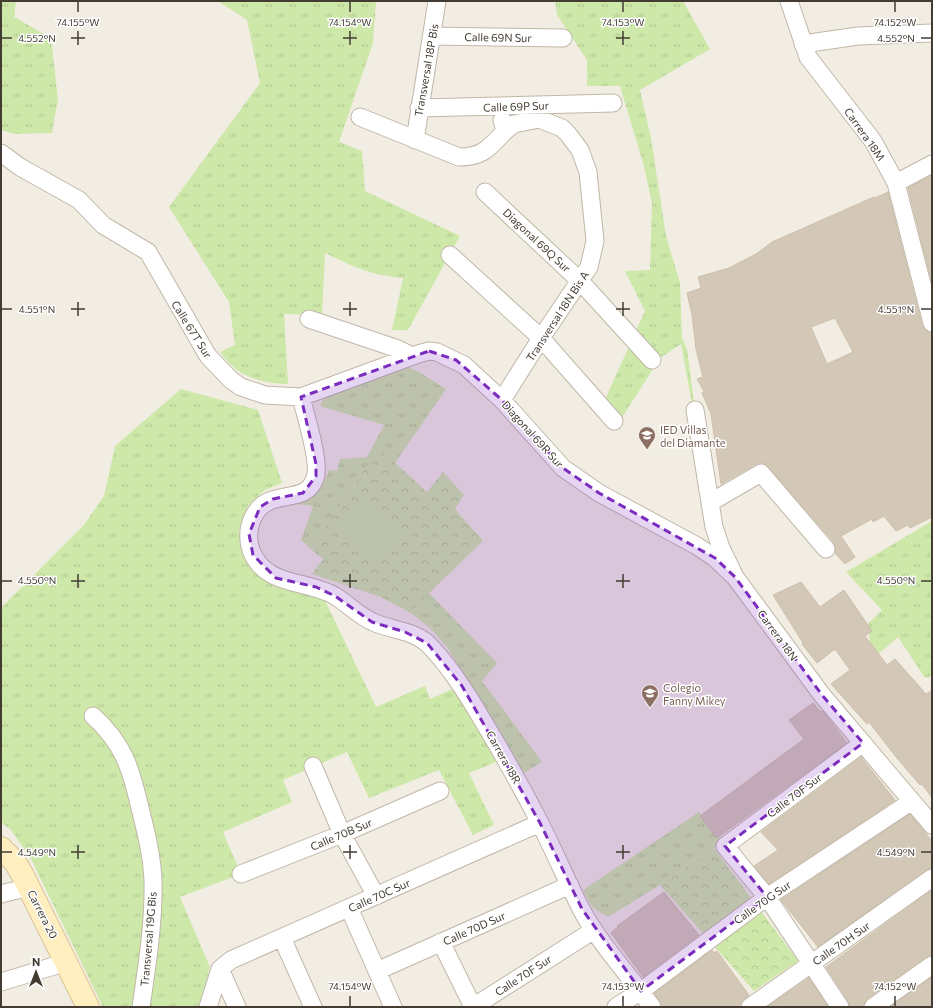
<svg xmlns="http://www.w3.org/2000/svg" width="933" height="1008" viewBox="0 0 933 1008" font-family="Commissioner,sans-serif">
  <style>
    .grass { fill: url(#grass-tufts) }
    .park { fill: url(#park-crowns) }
    .pitch { fill: #cde8a9 }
    .building { fill: #d3c8b7; stroke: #cebfab; fill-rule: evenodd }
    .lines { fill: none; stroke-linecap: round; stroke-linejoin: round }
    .street-casing { stroke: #c0b7a8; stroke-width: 19 }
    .secondary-casing { stroke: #d6c292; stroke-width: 24 }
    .street { stroke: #fff; stroke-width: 17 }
    .secondary { stroke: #ffeebf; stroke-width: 22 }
    .marked { fill: #7b2cbf; fill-opacity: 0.2; stroke: #7b2cbf; stroke-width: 3; stroke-dasharray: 8 5; stroke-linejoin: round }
    .ticks { fill: none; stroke: #433c33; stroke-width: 1.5 }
    .labels { text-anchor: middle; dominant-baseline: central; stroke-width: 3; stroke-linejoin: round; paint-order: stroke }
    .street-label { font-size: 11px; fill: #433c33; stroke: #fff }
    .education-label { font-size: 11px; fill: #785e54; stroke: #fff; text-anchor: start }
    .ticks-label { font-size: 10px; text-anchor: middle; fill: #433c33; stroke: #fff; stroke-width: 3; stroke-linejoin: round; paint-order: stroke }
  </style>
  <defs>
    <pattern id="grass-tufts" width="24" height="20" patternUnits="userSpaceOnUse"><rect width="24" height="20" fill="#cde8a9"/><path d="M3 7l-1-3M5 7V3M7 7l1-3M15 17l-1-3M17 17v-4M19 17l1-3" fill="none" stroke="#b1c892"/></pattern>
    <pattern id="park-crowns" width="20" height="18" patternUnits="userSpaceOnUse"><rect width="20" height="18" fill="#cde8a9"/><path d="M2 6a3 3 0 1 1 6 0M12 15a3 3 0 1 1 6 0" fill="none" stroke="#b1c892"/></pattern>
  </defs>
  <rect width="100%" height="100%" fill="#f2ede2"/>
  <path class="grass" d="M1 1H16L14 17 51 38 58 99 52 133 15 134 1 130Z
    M218 1H376L373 43 339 142 362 151 365 191 460 236 408 330H392L403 278C370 275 354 267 325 253L322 315 284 314 288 384C271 384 250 380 236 369 230 365 225 358 220 352L235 345 229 302 169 207 260 83 247 20Z
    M555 1H683L710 49 640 90 651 138 666 236 680 283 682 338 687 349 695 410 693 409 681 344 660 358 614 430 598 415 645 311 625 271 650 270 652 204 644 166 620 86H587V60L557 15Z
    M398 363 417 371 446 389 395 463 379 449 311 549 301 540 313 506 294 504C315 497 321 492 329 470L337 471 340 459 367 457 384 425 320 406 324 397Z
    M181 389 258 410 282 483 265 490 248 505 239 531 242 553 255 570 322 594 376 707 425 686 430 699 455 688 496 762 469 773 494 825 473 835 439 770 369 798 347 752 283 780 292 802 223 832 241 874 180 897 210 967 205 985 202 1007H103L31 859 11 830 1 822V608L84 525 104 496 115 446Z
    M932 521V676L925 678 898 637 870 661 863 649 870 639 866 626 882 610 846 572Z
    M429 593 497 663 482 681 542 762 524 773 447 647 431 629 411 613Z
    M699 812 725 846 714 848 660 885 608 917 592 907 583 890Z"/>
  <path class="park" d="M379 448 427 492 443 472 464 495 455 509 483 541 429 593 411 613 381 597 312 574 323 559 311 549Z
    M714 848 798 961 754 991 660 885Z"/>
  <path class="pitch" d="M364 495 404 538 376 564 336 522Z"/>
  <path class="building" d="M932 175V283L908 188Z
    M888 192 922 325 925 330 932 333V517L910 528 908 525 896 531 884 516 873 522 872 519 841 536 855 557 845 564 835 553 834 542 765 464H756L721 484 711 414 702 393 704 391 697 379 703 377 696 349 692 315 687 293 701 288 698 277 729 268 756 254 772 242 874 197 875 198ZM835 318 853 352 827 364 811 327Z
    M801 582 820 607 844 590 872 631 865 636 887 665 895 659 926 694 932 690V798L922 784 920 785 896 757 869 722 867 724 831 684 850 670 835 649 817 663 802 644 803 643 773 595Z
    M813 703 821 712 823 711 847 743 717 838 700 816 804 739 789 720Z
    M861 757 895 800 769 884 754 866 778 850 761 832Z
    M910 814 932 841V868L926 870 818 947 781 900Z
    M932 890V955L926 957 867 999 863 1007H850L848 1001 826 967Z
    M664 892 699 935 643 977 611 933 618 927 617 926Z
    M712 950 714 953 717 951 749 995 741 1002 740 1007H662L654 993Z
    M932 977V1007H890Z
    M809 978 828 1007H767Z"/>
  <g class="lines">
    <g class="street-casing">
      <path id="street" d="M789 1 808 57 873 141 896 183 932 323
        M432 36 563 38
        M803 44 858 36 932 33
        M419 108 613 103
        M360 117 459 157C483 157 489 148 505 131L502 120
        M415 140 437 1
        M1 153 20 167 79 200 103 225 148 252 208 356 231 380 241 387 265 395 301 397 418 354 429 351 437 352 464 365 502 400 563 468 599 493 697 546 715 558 735 577
        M896 183 932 164
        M485 192 579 280 652 360
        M450 255 541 338 614 421
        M309 319 398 349 412 356
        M301 397C305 414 321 463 315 478 305 509 265 483 251 522 248 531 248 541 251 550 265 588 307 579 335 596 348 604 359 616 373 622 390 630 412 630 427 643 448 664 468 695 483 721 503 754 522 788 540 823 554 851 567 881 581 909 599 943 630 976 652 1007
        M502 400 541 338 589 267 595 241 588 172 580 150 568 134 562 128 539 119 514 124 505 131
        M695 410 714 527 721 548 735 577 822 695 932 825
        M711 502 761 473 826 549
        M93 716C124 744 131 769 140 808 146 832 152 856 153 880 154 922 147 966 141 1007
        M313 766 342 834 376 896
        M241 874 342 834 440 791
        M1 894 29 887
        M349 908 393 1007
        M282 938 313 1007
        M441 942 473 1007
        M220 969 237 1007
        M377 971 570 885
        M1 982 67 962
        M208 1007 220 969 231 960 540 823
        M473 1007 594 930
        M616 1007 641 991 767 897 912 801
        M750 1007 932 878
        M840 1007 767 897 725 846 863 743
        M873 1007 932 965"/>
    </g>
    <g class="secondary-casing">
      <path id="secondary" d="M1 848 15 862 22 874 88 1007"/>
    </g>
    <use href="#street" class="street"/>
    <use href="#secondary" class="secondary"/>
  </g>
  <path class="marked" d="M429 351 456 360 502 400 563 468 599 493 715 558 735 577 822 695 863 743 725 846 767 897 641 991 582 909 540 823 462 686 427 643 405 632 372 622 335 596 316 587 276 578 253 555 249 534 260 507 273 499 303 493 316 476V464L301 397Z"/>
  <path class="ticks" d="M78 2V12M350 2V12M623 2V12M895 2V12M78 31V45M350 31V45M623 31V45M2 38H12M71 38H85M343 38H357M616 38H630M921 38H931M78 302V316M350 302V316M623 302V316M2 309H12M71 309H85M343 309H357M616 309H630M921 309H931M78 574V588M350 574V588M623 574V588M2 581H12M71 581H85M343 581H357M616 581H630M921 581H931M78 845V859M350 845V859M623 845V859M2 852H12M71 852H85M343 852H357M616 852H630M921 852H931M350 996V1006M623 996V1006M895 996V1006"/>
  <defs>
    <g id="school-pin" transform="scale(0.9)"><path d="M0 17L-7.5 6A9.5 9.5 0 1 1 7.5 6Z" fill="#8d6e63" stroke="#fff"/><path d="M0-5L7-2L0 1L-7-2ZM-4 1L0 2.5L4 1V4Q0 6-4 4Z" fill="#fff"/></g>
  </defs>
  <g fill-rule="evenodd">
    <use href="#school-pin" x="647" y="435"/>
    <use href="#school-pin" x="650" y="693"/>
  </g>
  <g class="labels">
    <g class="street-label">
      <text transform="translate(498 37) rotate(1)">Calle 69N Sur</text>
      <text transform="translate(426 70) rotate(-80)">Transversal 18P Bis</text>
      <text transform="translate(516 106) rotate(-2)">Calle 69P Sur</text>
      <text transform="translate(865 134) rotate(55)">Carrera 18M</text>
      <text transform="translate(537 240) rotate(43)">Diagonal 69Q Sur</text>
      <text transform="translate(557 316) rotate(-57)">Transversal 18N Bis A</text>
      <text transform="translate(192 329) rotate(58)">Calle 67T Sur</text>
      <text transform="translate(533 434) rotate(48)">Diagonal 69R Sur</text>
      <text transform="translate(778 635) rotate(54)">Carrera 18N</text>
      <text transform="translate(504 757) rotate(61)">Carrera 18R</text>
      <text transform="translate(794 795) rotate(-37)">Calle 70F Sur</text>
      <text transform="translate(341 834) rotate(-23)">Calle 70B Sur</text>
      <text transform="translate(379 895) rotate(-24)">Calle 70C Sur</text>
      <text transform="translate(762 902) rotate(-35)">Calle 70G Sur</text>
      <text transform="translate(43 914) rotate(63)">Carrera 20</text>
      <text transform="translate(474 928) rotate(-24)">Calle 70D Sur</text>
      <text transform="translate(148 939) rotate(-85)">Transversal 19G Bis</text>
      <text transform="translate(841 943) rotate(-35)">Calle 70H Sur</text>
      <text transform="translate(523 975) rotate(-33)">Calle 70F Sur</text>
    </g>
    <g class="education-label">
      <text x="660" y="429">IED Villas<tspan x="660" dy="13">del Diamante</tspan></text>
      <text x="663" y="687">Colegio<tspan x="663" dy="13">Fanny Mikey</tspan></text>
    </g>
  </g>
  <g class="ticks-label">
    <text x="78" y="26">74.155°W</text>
    <text x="350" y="26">74.154°W</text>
    <text x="623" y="26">74.153°W</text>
    <text x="895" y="26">74.152°W</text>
    <text x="37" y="42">4.552°N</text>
    <text x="896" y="42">4.552°N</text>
    <text x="37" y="313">4.551°N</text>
    <text x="896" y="313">4.551°N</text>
    <text x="37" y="584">4.550°N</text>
    <text x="896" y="584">4.550°N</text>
    <text x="37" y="856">4.549°N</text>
    <text x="896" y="856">4.549°N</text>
    <text x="350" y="990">74.154°W</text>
    <text x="623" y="990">74.153°W</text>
    <text x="895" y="990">74.152°W</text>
  </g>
  <rect width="933" height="1008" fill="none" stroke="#433c33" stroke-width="4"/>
  <g transform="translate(36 972)" stroke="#ffffff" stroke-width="3" paint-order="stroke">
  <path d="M0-3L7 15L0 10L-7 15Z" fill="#433c33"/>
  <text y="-6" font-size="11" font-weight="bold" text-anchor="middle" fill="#433c33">N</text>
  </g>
</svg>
